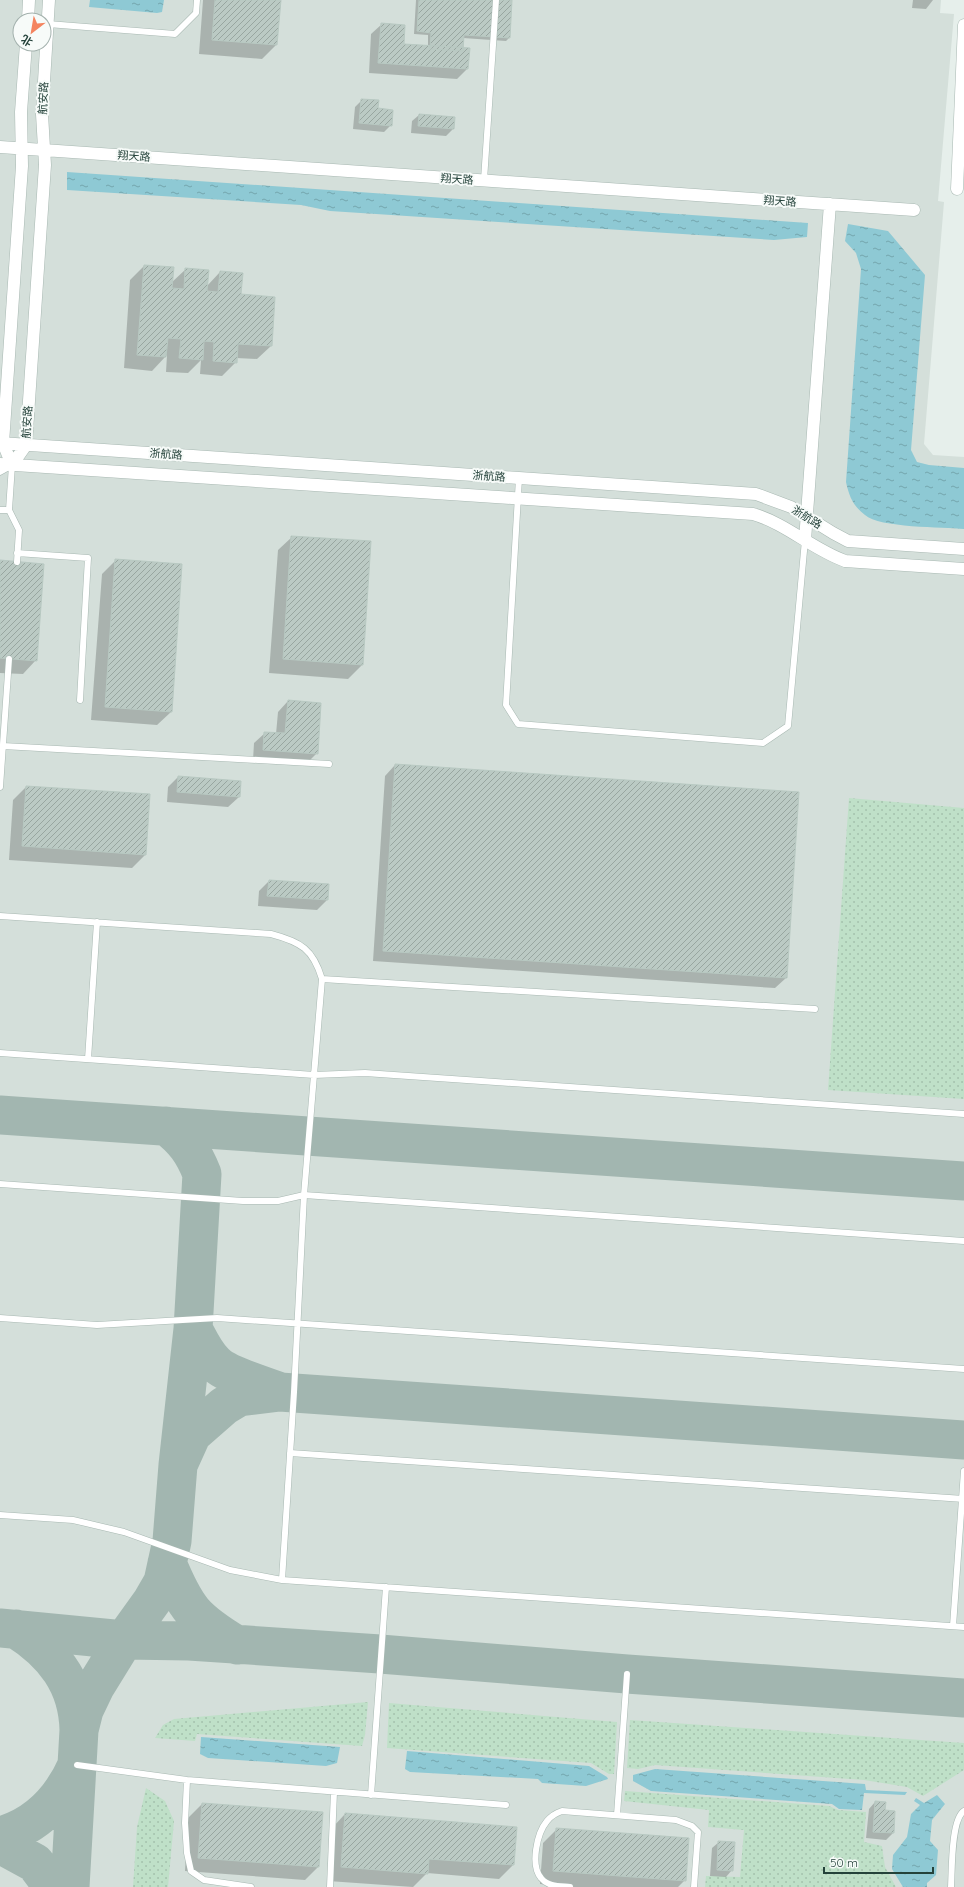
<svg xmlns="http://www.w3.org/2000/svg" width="964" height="1887" viewBox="0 0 964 1887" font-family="Quicksand,'Noto Sans SC',sans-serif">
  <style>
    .built { fill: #d4dfda; fill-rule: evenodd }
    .grass { fill: url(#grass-dots) }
    .water { fill: url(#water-ripples) }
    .shadow { fill: #0003 }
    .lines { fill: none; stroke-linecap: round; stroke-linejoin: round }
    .taxiway { stroke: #a2b6b0; stroke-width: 39 }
    .building { fill: url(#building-hatch); stroke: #b8c9c2 }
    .service-casing { stroke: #a8b8b2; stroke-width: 7 }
    .minor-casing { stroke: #a8b8b2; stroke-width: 13 }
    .service { stroke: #fff; stroke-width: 6 }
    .minor { stroke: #fff; stroke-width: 12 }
    .labels { text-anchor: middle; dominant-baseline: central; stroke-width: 4; stroke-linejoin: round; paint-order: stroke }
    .street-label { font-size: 11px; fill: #24423a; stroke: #f7fbf9 }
  </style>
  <defs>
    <pattern id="grass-dots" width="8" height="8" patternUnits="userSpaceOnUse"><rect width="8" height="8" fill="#bfe0c8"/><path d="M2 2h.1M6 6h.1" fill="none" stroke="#a4c1ad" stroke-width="1.8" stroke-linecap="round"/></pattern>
    <pattern id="water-ripples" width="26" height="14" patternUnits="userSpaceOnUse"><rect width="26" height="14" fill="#8ec9d4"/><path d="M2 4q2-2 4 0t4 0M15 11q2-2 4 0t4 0" fill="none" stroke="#74a5ad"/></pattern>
    <pattern id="building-hatch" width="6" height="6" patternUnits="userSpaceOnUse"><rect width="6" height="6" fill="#bbcac4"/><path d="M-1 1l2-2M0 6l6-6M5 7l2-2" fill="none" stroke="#98a6a0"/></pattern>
  </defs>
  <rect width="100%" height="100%" fill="#e6efeb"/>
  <path class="built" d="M0 0H941L940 13 954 14 938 201 944 202 924 444 933 455 964 457V1887H0ZM20 20H44V44H20Z"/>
  <path class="grass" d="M849 798 964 808V1099L828 1090Z
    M368 1702 365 1735 362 1746 197 1734 195 1741 155 1738 163 1725 174 1719Z
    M389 1703 617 1722 614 1774H609L591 1763 387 1748Z
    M630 1720 964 1743V1770L923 1796 907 1787 864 1780 655 1765 638 1769 627 1768Z
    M146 1788 165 1801 174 1821 168 1887H133L137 1827Z
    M625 1791 829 1806 838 1810 866 1812 864 1842 882 1846 885 1867 896 1887H705L706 1876 740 1877 744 1830 708 1827 709 1810 624 1801Z"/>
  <path class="water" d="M90 0H164L162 12 157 13 89 7Z
    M67 172 808 223 807 237 774 240 330 211 301 205 67 190Z
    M848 224 888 231 925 275 911 450 917 462 929 465 964 468V529C943 527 879 528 865 515 853 506 849 496 846 482L861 269 856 253 845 241Z
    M201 1737 340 1747 337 1763 326 1766 208 1758 200 1754Z
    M407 1751 589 1766 607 1777 608 1779 586 1786 542 1783 538 1779 410 1772 405 1769Z
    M655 1769 865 1784 866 1790 907 1792 905 1795 864 1793 862 1810 839 1809 832 1804 651 1791 633 1781V1775Z
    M937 1795 945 1804 932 1820 930 1841 938 1850 936 1875 927 1883V1887H903L892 1869 893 1855 907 1837 911 1814 920 1805 914 1801 916 1798 924 1803Z"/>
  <path class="shadow" d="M203 0H280L276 45 262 59 199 54Z
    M416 0H511L509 38 506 41 463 38 462 49 467 69 457 79 369 73 371 34 382 24 403 45 428 46V35L414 34Z
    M913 0H933L926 9 912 8Z
    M362 100 391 125 384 132 353 129 355 107Z
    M419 115 454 117 453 129 446 136 411 133 412 121Z
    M144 266 171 283 186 269 207 286 220 272 240 295 271 346 257 359 236 358V362L222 376 200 374 201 360 188 373 166 372 167 355 152 371 124 368 130 280Z
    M292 537 362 665 348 679 269 673 278 550Z
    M116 560 171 712 157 725 91 720 102 574Z
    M0 562 36 660 23 674 0 673Z
    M288 701 317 753 307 763 253 760 254 743 265 733 276 734 278 712Z
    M395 765 798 793 786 978 775 988 373 961 385 776Z
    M178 777 239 797 228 807 167 802 168 787Z
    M26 787 146 854 132 868 9 860 13 800Z
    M269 881 327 900 317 910 258 906 259 891Z
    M875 1802 884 1811 894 1812 893 1833 886 1840 866 1838 869 1809Z
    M202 1804 319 1866 305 1880 185 1871 188 1818Z
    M345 1814 513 1865 499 1879 427 1873 413 1887 328 1881 332 1828Z
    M557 1829 685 1880 678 1887H574L540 1884 543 1843Z
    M719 1842 732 1870 726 1877 710 1876 712 1848Z"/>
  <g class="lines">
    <path class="taxiway" d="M0 1115 964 1181
      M193 1329C199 1340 205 1354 215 1363 226 1375 262 1385 278 1391
      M178 1465 192 1434 224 1406 239 1397 280 1392 964 1440
      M167 1563C186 1609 194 1619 237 1645
      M0 1628 124 1640 189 1641 380 1654 627 1674 964 1698
      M16 1629C54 1653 78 1684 79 1730
      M0 1836C37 1826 62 1799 77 1765
      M0 1844 35 1863 53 1887
      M70 1887 79 1730 84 1710 95 1687 124 1640 152 1601 163 1582 172 1541 178 1465 193 1329 202 1174C194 1153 184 1139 166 1126"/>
  </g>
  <path class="building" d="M215 0H281L277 45 212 40Z
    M419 0H512L510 38 464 35 463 51 430 49 431 33 417 31Z
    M381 23 405 25 404 44 470 48 468 69 378 63Z
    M361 99 379 100 378 108 393 110 392 126 359 123Z
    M419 114 455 117 454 129 418 126Z
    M144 265 174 267 172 288 184 289 185 268 209 270 207 291 218 292 220 271 243 273 241 294 275 297 272 346 238 344 237 363 213 361 214 342 204 341 203 360 179 358 181 339 168 338 166 357 137 355Z
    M291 536 371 541 363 665 283 659Z
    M115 559 182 564 172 712 105 707Z
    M0 560 44 564 37 661 0 658Z
    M288 700 321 703 318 754 263 750 264 732 285 733Z
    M395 764 799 792 787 978 383 951Z
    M178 776 241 781 240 797 177 792Z
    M26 786 150 794 146 855 22 846Z
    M269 880 329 884 328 900 267 896Z
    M875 1801 886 1802 885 1810 895 1811 894 1833 873 1832Z
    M202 1803 323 1812 319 1867 198 1858Z
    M345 1813 517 1827 514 1865 429 1859 428 1874 341 1867Z
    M556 1828 689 1838 686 1881 553 1871Z
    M718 1841 735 1842 733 1871 717 1870Z"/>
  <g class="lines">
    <g class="service-casing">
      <path id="service" d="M48 24 175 34 196 13 197 0
        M484 180 496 0
        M12 465 9 510 19 530 17 562
        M0 472 9 467
        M519 478 506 705 518 724 763 743 788 726 805 540
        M0 510H9
        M17 553 88 558 80 700
        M3 746 329 764
        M0 787 9 659
        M0 916 271 934C301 942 313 949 322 979L304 1195 294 1392 282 1580
        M322 979 815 1009
        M0 1053 314 1075 365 1073 964 1114
        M88 1059 97 922
        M0 1184 243 1201H278L304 1195 964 1241
        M0 1318 97 1325 217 1318 964 1369
        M290 1453 964 1499
        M0 1515 73 1520 124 1532 230 1570 282 1580 964 1627
        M953 1626 964 1471
        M77 1765 187 1780 506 1805
        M187 1780 185 1823 187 1853 191 1871 204 1880 251 1887
        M371 1795 386 1587
        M617 1815 627 1674
        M330 1887 334 1792
        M570 1887C560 1886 548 1887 541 1878 530 1865 537 1833 547 1821 551 1816 556 1813 562 1811L676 1820 692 1826 698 1832 694 1887
        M951 1887C952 1871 951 1819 964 1811"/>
    </g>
    <g class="minor-casing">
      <path id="minor" d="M28 20 29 0
        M0 147 914 210
        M957 189 964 25
        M0 443 756 494 791 507 833 533 848 541 964 549
        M0 464 753 514C787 524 812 549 845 561L964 569
        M12 465 26 445 45 165 42 114 49 0
        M12 465 3 443 22 166 21 112 26 44
        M805 540 830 204"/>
    </g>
    <use href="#service" class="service"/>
    <use href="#minor" class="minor"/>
  </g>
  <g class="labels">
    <g class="street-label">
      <text transform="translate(43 98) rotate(-87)">航安路</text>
      <text transform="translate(134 156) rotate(4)">翔天路</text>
      <text transform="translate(457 179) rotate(4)">翔天路</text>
      <text transform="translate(780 201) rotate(4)">翔天路</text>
      <text transform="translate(27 422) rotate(-86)">航安路</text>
      <text transform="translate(166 454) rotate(4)">浙航路</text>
      <text transform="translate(489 476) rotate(4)">浙航路</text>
      <text transform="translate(807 517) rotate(32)">浙航路</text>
    </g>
  </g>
  <g transform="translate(32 32) rotate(211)"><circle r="19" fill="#f7fbf9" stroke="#a3b1ad"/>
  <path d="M0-3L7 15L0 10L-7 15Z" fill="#f4845f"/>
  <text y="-6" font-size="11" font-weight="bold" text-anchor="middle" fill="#24423a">北</text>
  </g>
  <path d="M824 1867v6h109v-6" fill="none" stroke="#24423a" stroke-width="2"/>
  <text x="830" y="1867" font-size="12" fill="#24423a" stroke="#f7fbf9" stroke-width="3" paint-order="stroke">50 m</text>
</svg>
